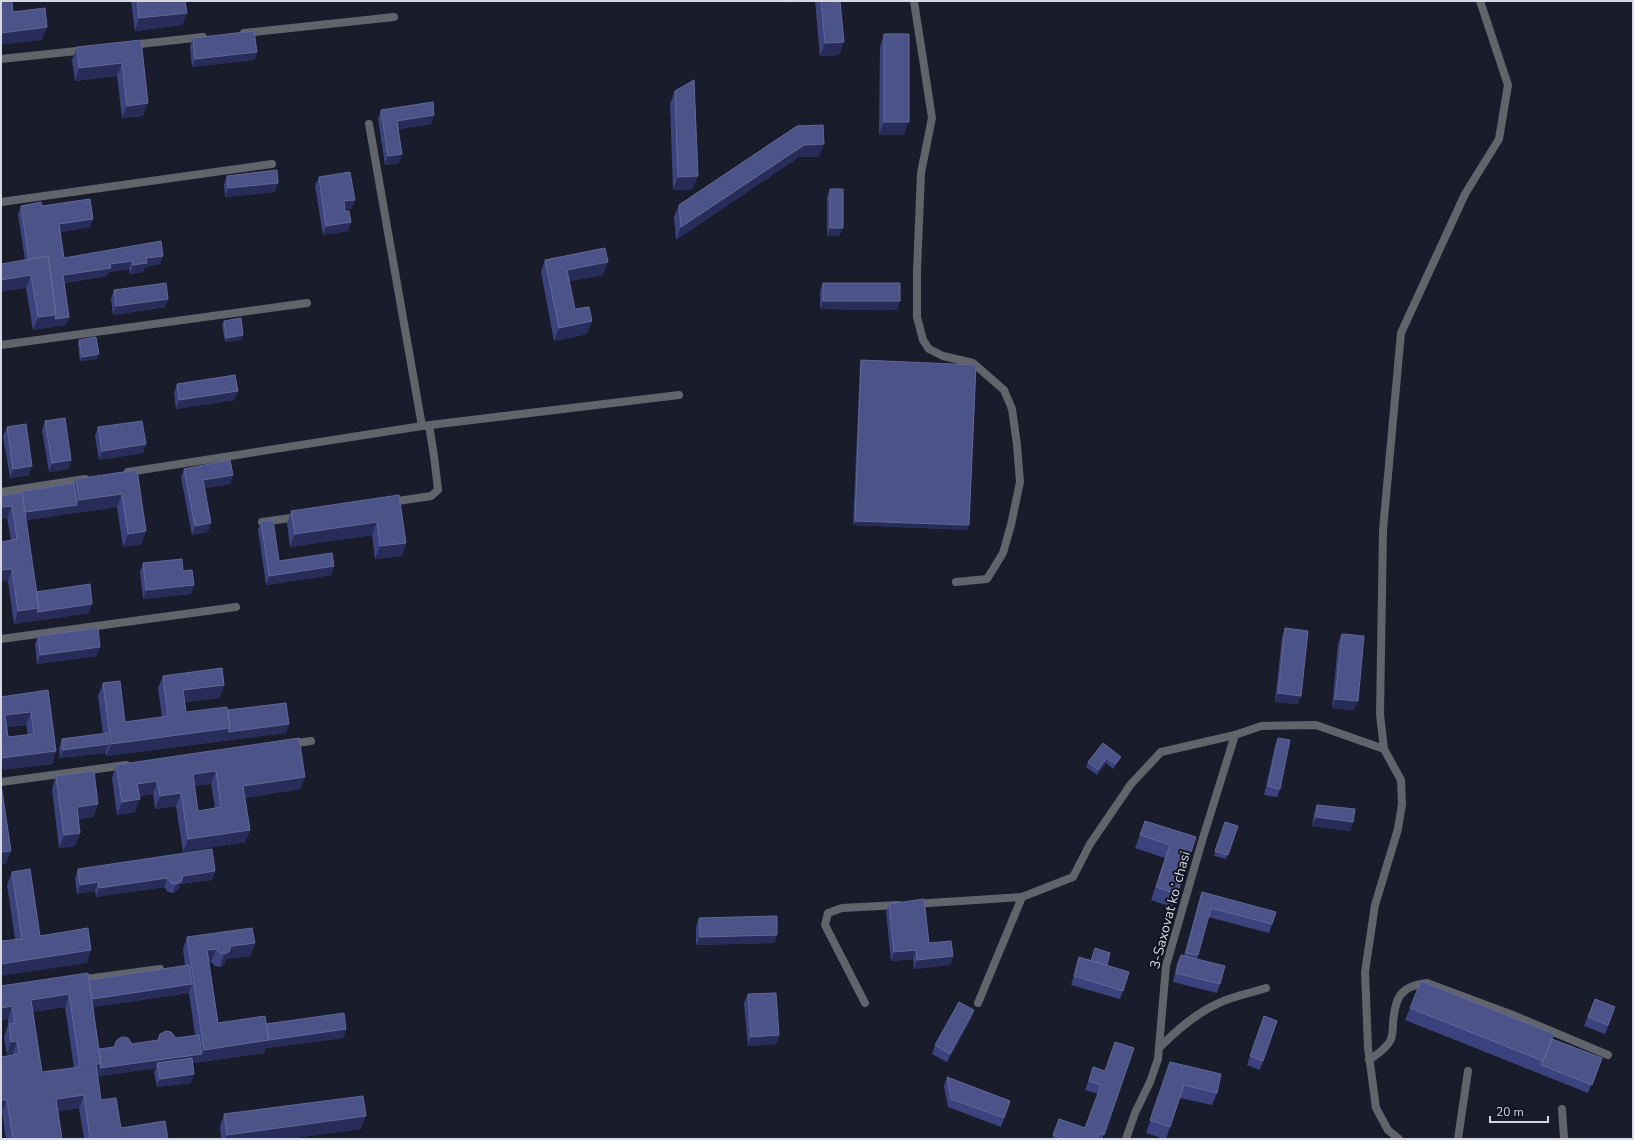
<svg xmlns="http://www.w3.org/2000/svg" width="1634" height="1140" viewBox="0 0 1634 1140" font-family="'Nunito Sans',sans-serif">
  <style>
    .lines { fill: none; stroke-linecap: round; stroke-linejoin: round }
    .lane { stroke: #62646c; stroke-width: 8 }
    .street { stroke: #62646c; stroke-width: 8 }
    .wall { fill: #3c427e; fill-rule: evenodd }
    .shaded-wall { fill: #272c58 }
    .building { fill: #4c5389; stroke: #626897; fill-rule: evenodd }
    .labels { text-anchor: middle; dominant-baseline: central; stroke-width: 4; stroke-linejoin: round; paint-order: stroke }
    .street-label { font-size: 14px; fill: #d6d9e3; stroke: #111321 }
  </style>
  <rect width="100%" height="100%" fill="#191c2b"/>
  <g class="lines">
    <path class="lane" d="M914 1 932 118 921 173 917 271V317L923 340 929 349 943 356 973 363 1004 390 1012 409 1017 445 1020 482 1011 525 1003 553 987 579 956 582
      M422 426 679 395
      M391 502 431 496 438 490 434 456 429 425
      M262 522 298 517
      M914 904 1022 897 1073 877 1090 844 1131 784 1161 752 1235 735
      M865 1003 825 925 828 913 842 908 898 905
      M1159 1048C1177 1030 1196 1013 1219 1003 1233 996 1251 993 1266 988
      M1369 1060C1376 1055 1386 1049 1390 1041 1393 1036 1393 1029 1393 1023 1395 998 1400 986 1427 983L1513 1015 1608 1055
      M1562 1109 1564 1139
      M1458 1139 1468 1071"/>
    <path class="street" d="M244 33 394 17
      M131 45 203 37
      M1 59 86 50
      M1 202 272 164
      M1 345 307 303
      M128 472 422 426 369 124
      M1 492 85 479
      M1 639 236 607
      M290 744 311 741
      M1 782 126 765
      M78 980 160 969
      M978 1003 1022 897
      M1126 1139 1135 1113 1150 1082 1158 1059 1166 966 1202 841 1235 735 1261 726 1316 725 1384 749
      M1399 1139 1388 1130 1376 1108 1368 1048 1365 972 1375 905 1398 829 1402 804 1401 780 1384 749 1380 714 1383 530 1401 333 1465 194 1499 139 1508 85 1480 1"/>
  </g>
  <path class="wall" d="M131 1H185L187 13 182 25 135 31Z
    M815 1H840L839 55 820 56Z
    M884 34 904 135H879L880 47Z
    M193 38 257 52 254 60 192 67 190 47Z
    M141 40 143 116 122 118 117 76 75 81 72 60 77 47Z
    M675 91 693 189 673 190 670 104Z
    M381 110 434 115 431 124 398 129 399 163 385 165 378 119Z
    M797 126 819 157H799L676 240 674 217 679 205Z
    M227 176 275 192 225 197 224 184Z
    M319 177 355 200 351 209H345V211L351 222 348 231 323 235 315 186Z
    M830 189 839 236H827V197Z
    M21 206H42L93 219 90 227 60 232 64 258 163 256 160 264 145 267 143 272 130 274 129 269 109 272 107 276 64 283 69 317 66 325 33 330 26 288 25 260 18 214Z
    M545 260 603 275 569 281 575 309 592 321 587 334 554 341 541 272Z
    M823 283 897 310 820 309V291Z
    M114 290 168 299 165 307 113 315 111 299Z
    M224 321 242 340 225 342 222 325Z
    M79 340 97 359 80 361 78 344Z
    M861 360 968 530 853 525 860 365Z
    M177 384 238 391 234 400 176 409 174 393Z
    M45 421 71 460 68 469 49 472 42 430Z
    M7 427 29 475 10 478 3 436Z
    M98 427 146 444 143 453 99 460 95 436Z
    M184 469 233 475 230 484 205 488 208 532 192 535 181 477Z
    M137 470 146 531 141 544 123 547 117 507 26 520 36 592 89 613 14 624 8 581 11 540 7 518 1 519 19 492 74 483 76 479Z
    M399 495 406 543 402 556 375 559 372 535 290 547 287 524 291 511Z
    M261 522 279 561 334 566 331 575 266 585 258 530Z
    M143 563 183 571 194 585 191 594 143 599 140 572Z
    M1285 628 1298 704 1275 702 1282 637Z
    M1342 634 1358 701 1354 710 1332 708 1338 643Z
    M38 636 97 656 37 664 35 644Z
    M163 676 224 685 219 698 185 702 186 712 228 710 286 733 106 756 105 753 60 758 59 748 62 739 103 734 98 696 103 683 125 722 162 717 158 688Z
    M48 690 56 751 52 764 1 770V697ZM26 725 28 735 8 737 6 727Z
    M1278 738 1280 789 1277 797 1264 795 1275 746Z
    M1103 743 1119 761 1113 769 1106 763 1097 775 1086 767 1088 762Z
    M116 765 305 777 300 789 245 798 250 830 245 842 183 852 176 806 155 809 153 794 139 796 135 812 117 815 112 778ZM211 784 215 808 198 811 194 786Z
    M56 776 98 804 93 817 78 819 80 833 75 846 59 848 52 789Z
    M1317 805 1353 822 1350 831 1312 826 1314 813Z
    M1145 821 1196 837 1172 907 1151 900 1165 858 1135 848Z
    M1225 822 1238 826 1226 859 1214 856Z
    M78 869 215 871 212 880 180 884 178 890 173 893 168 892 164 887 96 897 95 891 77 894 75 878Z
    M12 872 40 936 87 963 15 939 7 885Z
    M1202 892 1272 924 1269 933 1208 917 1197 959 1220 984 1217 993 1173 982 1177 963 1181 955H1184L1199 901Z
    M889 904 929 943 953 956 950 965 914 969 913 959 891 961 886 912Z
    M699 918 777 935 774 943 696 945V927Z
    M187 937 255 943 250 956 226 959 224 965 220 967 215 966 211 962H209L218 1023 266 1024 346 1029 343 1038 266 1048 264 1053 193 1063 191 1083 157 1087 154 1072 156 1068 98 1076 101 1100 121 1128 168 1139H84L79 1108 58 1111 62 1139H6L2 1112 1 1113V1057L13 1055V1054L7 1055 4 1037 8 1025V1019L1 1020V986L89 980 185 966 183 949ZM189 993 195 1035 99 1049 93 1007ZM65 1007 74 1068 42 1072 33 1012Z
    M1079 957 1107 965 1123 991 1120 999 1071 985Z
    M748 994 779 1035 776 1044 748 1046 744 1003Z
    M1595 999 1612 1016 1605 1034 1584 1026Z
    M1410 1008 1552 1039 1602 1058 1588 1093 1405 1020Z
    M974 1010 971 1019 947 1062 932 1054 935 1045Z
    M1264 1016 1277 1021 1260 1070 1247 1065Z
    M1134 1048 1102 1139H1052L1059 1119 1085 1128 1098 1094 1085 1090 1093 1067 1105 1071Z
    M1170 1062 1217 1093 1212 1105 1180 1098 1166 1139H1164L1146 1133Z
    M947 1077 1010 1101 1001 1127 948 1107 944 1086Z
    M224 1114 361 1129 288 1139H221L220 1127Z"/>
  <path class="shaded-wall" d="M786 1H810L785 3Z
    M187 13 182 25 135 31 139 18Z
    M47 27 42 40 1 45V33Z
    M844 42 839 55 820 56 825 43Z
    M257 52 254 60 192 67 195 59Z
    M122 63 117 76 75 81 79 68Z
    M148 103 143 116 122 118 127 106Z
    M434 115 431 124 394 129 397 121Z
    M884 122H909L904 135H879Z
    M824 144 819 157H799L676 240 681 227 804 145Z
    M402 154 399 163 385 165 388 156Z
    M698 176 693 189 673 190 678 177Z
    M278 183 275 192 225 197 228 188Z
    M355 200 351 209 341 210 344 201Z
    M93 219 90 227 56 232 59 224Z
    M351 222 348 231 323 235 326 226Z
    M830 228H843L839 236H827Z
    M163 256 160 264 145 267 143 272 130 274 133 265 146 258Z
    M132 261 129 269 109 272 107 276 60 283 63 275 110 264Z
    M608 262 603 275 562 283 567 270Z
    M31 275 26 288 1 292V280Z
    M168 299 165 307 113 315 116 306Z
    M823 301H900L897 310 820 309Z
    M56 315 69 317 66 325 33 330 38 317Z
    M592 321 587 334 554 341 559 328Z
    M243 335 242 340 225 342 226 338Z
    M99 354 97 359 80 361 82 357Z
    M238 391 234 400 176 409 179 400Z
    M146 444 143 453 99 460 102 451Z
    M71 460 68 469 49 472 52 463Z
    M32 466 29 475 10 478 13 469Z
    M233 475 230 484 200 489 203 480Z
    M122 494 117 507 19 521 23 513 77 505 79 500Z
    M12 506 7 518 1 519V507Z
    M855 521 969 525 968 530 853 525Z
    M377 522 372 535 290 547 295 534Z
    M211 523 208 532 192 535 195 526Z
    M146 531 141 544 123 547 128 534Z
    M406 543 402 556 375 559 380 546Z
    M334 566 331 575 266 585 269 576Z
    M12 569 8 581 1 582V570Z
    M194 585 191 594 143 599 146 590Z
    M92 604 89 613 34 621 37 612Z
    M39 608 34 621 14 624 18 611Z
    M100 647 97 656 37 664 40 655Z
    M224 685 219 698 179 703 183 690Z
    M1278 693 1301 696 1298 704 1275 702Z
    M1335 699 1358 701 1354 710 1332 708Z
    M31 712 26 725 1 728 5 715Z
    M289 724 286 733 106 756 111 744 230 728Z
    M109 744 105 753 60 758 63 750Z
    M56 751 52 764 1 770V758Z
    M1121 757 1119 761 1113 769 1115 764Z
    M1107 758 1106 763 1097 775 1098 770Z
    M216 771 211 784 188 787 193 774Z
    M305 777 300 789 239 799 243 786Z
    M157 781 153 794 133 797 137 784Z
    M181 793 176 806 155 809 160 796Z
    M140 799 135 812 117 815 122 802Z
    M98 804 93 817 72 820 77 807Z
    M1316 817 1353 822 1350 831 1312 826Z
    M250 830 245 842 183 852 188 839Z
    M80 833 75 846 59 848 64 835Z
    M11 851 6 864 1 865V852Z
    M215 871 212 880 180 884 178 890 173 893 176 884 183 876Z
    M167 878 164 887 96 897 99 888Z
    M98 882 95 891 77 894 80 885Z
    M777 935 774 943 696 945 700 937Z
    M255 943 250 956 226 959 224 965 220 967 224 954 231 946Z
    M216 949 211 962 203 963 207 950Z
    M91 950 87 963 1 976V964Z
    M916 950 913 959 891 961 894 952Z
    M953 956 950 965 914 969 917 960Z
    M192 984 189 993 87 1008 90 1000Z
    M69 994 65 1007 27 1013 31 1000Z
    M12 1006 8 1019 1 1020V1008Z
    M974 1010 971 1019 947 1062 950 1054Z
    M346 1029 343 1038 266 1048 264 1053 158 1068 157 1063 156 1068 97 1077 100 1068 202 1054 204 1050Z
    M779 1035 776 1044 748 1046 751 1037Z
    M17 1041 13 1054 7 1055 11 1042Z
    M96 1064H101L97 1077Z
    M194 1074 191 1083 157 1087 160 1079Z
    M84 1095 79 1108 51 1112 56 1099Z
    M1 1100H7L2 1112 1 1113Z
    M366 1116 361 1129 288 1139H226L227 1135Z"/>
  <path class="building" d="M1 1H12L13 12 45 8 47 27 1 33Z
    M137 1H185L187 13 139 18Z
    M821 1H840L844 42 825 43Z
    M254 31 257 52 195 59 193 38Z
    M884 34H909V122H884Z
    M141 40 148 103 127 106 122 63 79 68 77 47Z
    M694 80 698 176 678 177 675 91Z
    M433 102 434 115 397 121 402 154 388 156 381 110Z
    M823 125 824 144 804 145 681 227 679 205 797 126Z
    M277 170 278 183 228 188 227 176Z
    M350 172 355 200 344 201 345 211H349L351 222 326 226 319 177Z
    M830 189H843V228H830Z
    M90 199 93 219 59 224 64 258 161 241 163 256 146 258 147 263 133 265 132 261 110 264 111 268 63 275 69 317 55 319 56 315 48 256 29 259 21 206 41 202 42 206Z
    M605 248 608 262 567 270 575 309 589 307 592 321 559 328 545 260Z
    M48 256 56 315 38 317 31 275 1 280V264Z
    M166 283 168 299 116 306 114 290Z
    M823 283H900V301H823Z
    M241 318 243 335 226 338 224 321Z
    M96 337 99 354 82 357 79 340Z
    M861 360 976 365 969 525 855 521Z
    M235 375 238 391 179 400 177 384Z
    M65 418 71 460 52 463 45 421Z
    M142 421 146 444 102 451 98 427Z
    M26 424 32 466 13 469 7 427Z
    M230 460 233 475 203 480 211 523 195 526 184 469Z
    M137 470 146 531 128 534 122 494 79 500 76 479Z
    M74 483 77 505 25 512 22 492 20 493 19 492Z
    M22 492 39 608 18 611 12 569 1 570V542L17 539 12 506 1 507V496Z
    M399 495 406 543 380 546 377 522 295 534 291 511Z
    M273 520 279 561 332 553 334 566 269 576 261 522Z
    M182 559 183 571 192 570 194 585 146 590 143 563Z
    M90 584 92 604 37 612 39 608 36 592Z
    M98 628 100 647 40 655 38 636Z
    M1285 628 1308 631 1301 696 1278 693Z
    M1342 634 1364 636 1358 701 1335 699Z
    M222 668 224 685 183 690 186 712 227 707 230 728 111 744 103 683 120 681 125 722 168 716 163 676Z
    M48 690 56 751 1 758V697ZM31 712 34 734 8 737 5 715Z
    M286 703 289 724 228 732 230 728 228 710Z
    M107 733 109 744 63 750 62 739Z
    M299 738 305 777 243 786 250 830 188 839 181 793 160 796 157 781 137 784 140 799 122 802 116 765ZM216 771 221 807 198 811 193 774Z
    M1278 738 1290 740 1280 789 1268 786Z
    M1103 743 1121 757 1115 764 1107 758 1098 770 1088 762Z
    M94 771 98 804 77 807 80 833 64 835 56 776Z
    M1 784 11 851 1 852Z
    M1317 805 1355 809 1353 822 1316 817Z
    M1145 821 1196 837 1177 894 1156 887 1170 845 1140 835Z
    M1225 822 1238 826 1228 855 1215 851Z
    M212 849 215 871 183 876 181 882 176 884 171 883 167 878 99 888 98 882 80 885 78 869Z
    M30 869 40 936 88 928 91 950 1 964V941L22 939 12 872Z
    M1202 892 1276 912 1272 924 1211 908 1198 955 1186 953Z
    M924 899 929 943 951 941 953 956 917 960 916 950 894 952 889 904Z
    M777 916V935L700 937 699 918Z
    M252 928 255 943 231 946 229 952 224 954 220 953 216 949 207 950 218 1023 265 1016 269 1040 204 1050 187 937Z
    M1095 948 1110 953 1107 965 1091 961Z
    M1181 955 1225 966 1220 984 1176 973Z
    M1079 957 1129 972 1123 991 1074 976Z
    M189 965 192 984 92 999 89 980Z
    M88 973 101 1064H96L101 1100 116 1098 121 1128 165 1121 168 1139H83L90 1138 84 1095 56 1099 62 1139H13L7 1100H1V1057L19 1054 17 1041 11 1042 9 1024 15 1023 12 1006 1 1008V986ZM69 994 80 1067 42 1072 31 1000Z
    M1421 981 1554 1034 1543 1061 1410 1008Z
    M776 993 779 1035 751 1037 748 994Z
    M1595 999 1615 1007 1608 1025 1588 1017Z
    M959 1002 974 1010 950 1054 935 1045Z
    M344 1013 346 1029 269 1040 266 1024Z
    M1264 1016 1277 1021 1263 1061 1250 1056Z
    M166 1031 171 1032 176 1038 199 1035 202 1054 100 1068 101 1064 99 1049 114 1047 117 1040 122 1037 128 1038 132 1044 158 1040 160 1034Z
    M1552 1039 1602 1058 1592 1085 1541 1065Z
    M1115 1042 1134 1048 1104 1135 1099 1133 1097 1139H1064L1053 1135 1059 1119 1085 1128 1101 1085 1089 1081 1093 1067 1105 1071Z
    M192 1058 194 1074 160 1079 157 1063Z
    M1170 1062 1221 1074 1217 1093 1184 1085 1170 1127 1150 1120Z
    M947 1077 1010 1101 1004 1118 951 1099Z
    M363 1096 366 1116 227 1135 224 1114Z"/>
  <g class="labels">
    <g class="street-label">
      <text transform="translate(1170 910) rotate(-75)">3-Saxovat koʻchasi</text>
    </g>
  </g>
  <rect width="1634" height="1140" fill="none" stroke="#d6d9e3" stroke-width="4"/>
  <path d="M1490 1116v6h58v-6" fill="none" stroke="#d6d9e3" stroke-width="2"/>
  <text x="1496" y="1116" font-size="12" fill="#d6d9e3" stroke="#111321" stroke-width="3" paint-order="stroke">20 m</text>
</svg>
